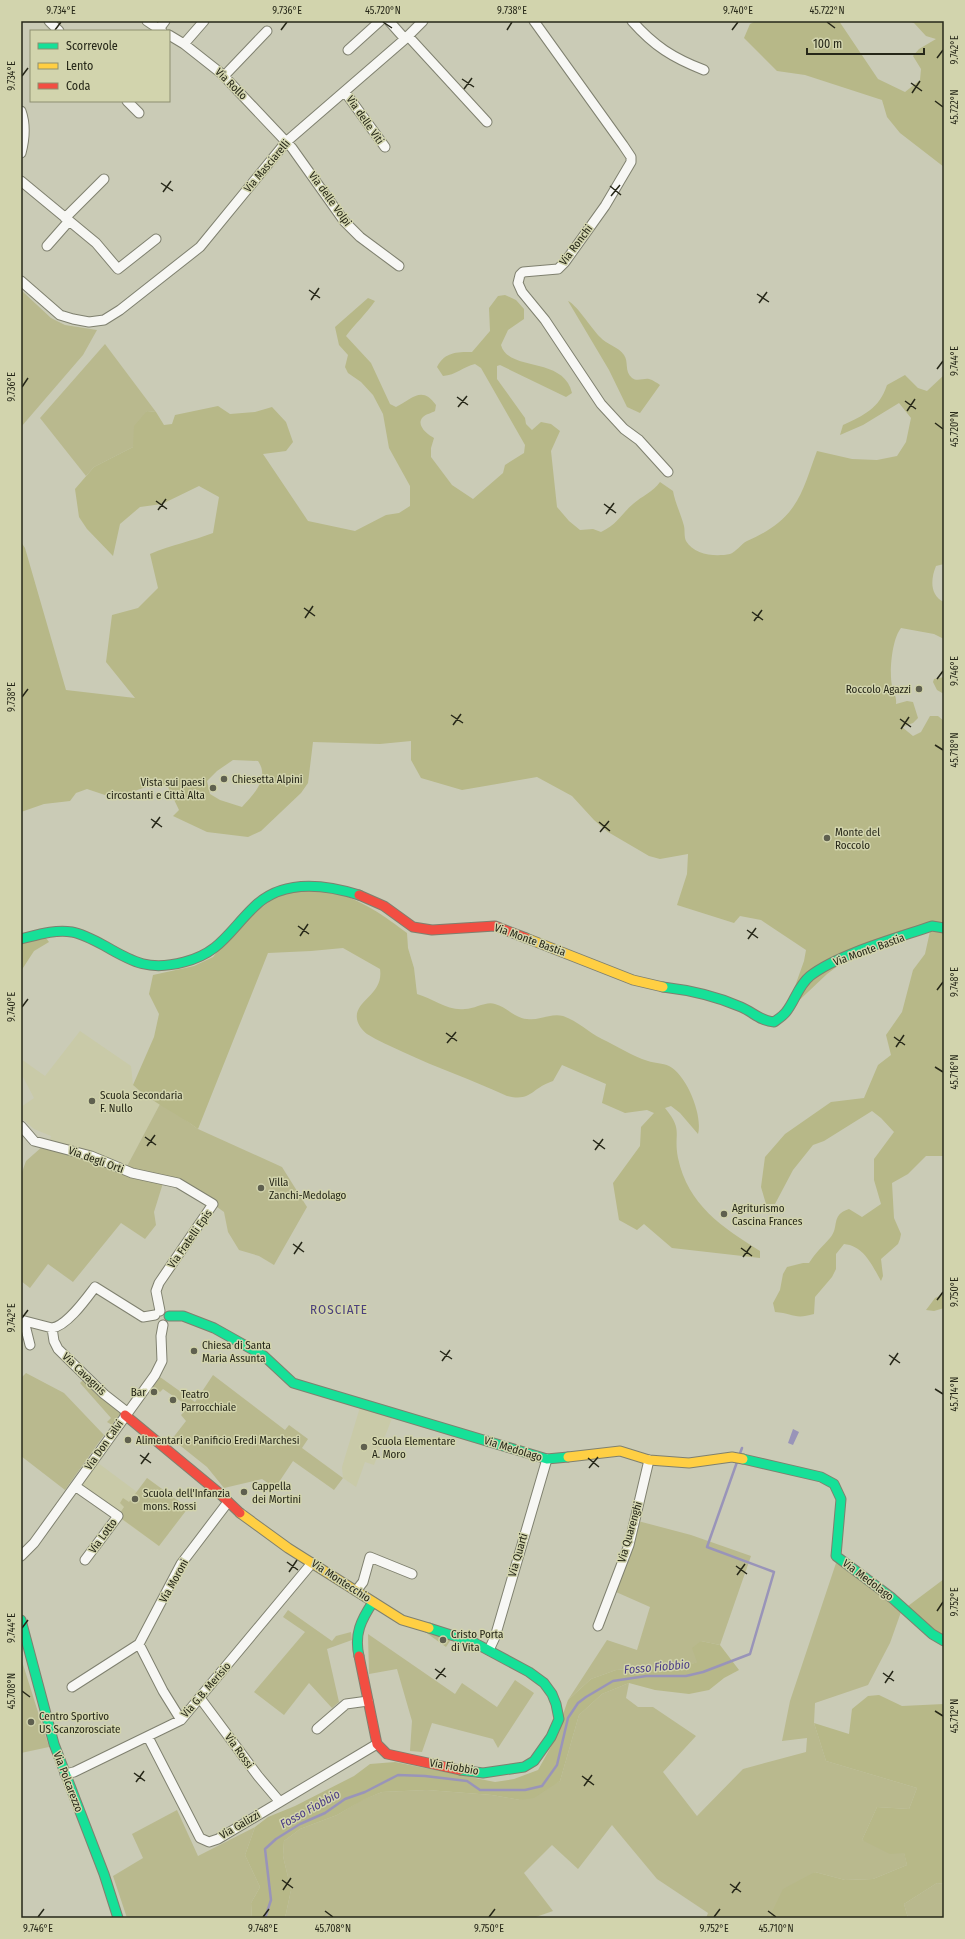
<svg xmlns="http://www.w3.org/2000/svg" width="965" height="1939" viewBox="0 0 965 1939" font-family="'Fira Sans Condensed',sans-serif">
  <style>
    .built { fill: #c9caa8 }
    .green { fill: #b9b98e }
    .forest { fill: #b7b888; fill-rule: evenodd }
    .water { fill: #9994b9 }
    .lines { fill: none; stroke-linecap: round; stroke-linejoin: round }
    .stream { stroke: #9994b9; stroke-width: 2.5 }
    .street-casing { stroke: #7f806f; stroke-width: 11 }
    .fast-casing { stroke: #7f806f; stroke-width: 11 }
    .slow-casing { stroke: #7f806f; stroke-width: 11 }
    .jam-casing { stroke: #7f806f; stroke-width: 11 }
    .street { stroke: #f7f7f4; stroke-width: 9 }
    .fast { stroke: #16e098; stroke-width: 9 }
    .slow { stroke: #ffcf43; stroke-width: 9 }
    .jam { stroke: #f24e42; stroke-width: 9 }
    .ticks { fill: none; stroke: #262718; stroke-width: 1.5 }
    .poi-dot { fill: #5f604f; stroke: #d2d4ad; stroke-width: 1.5 }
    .labels { text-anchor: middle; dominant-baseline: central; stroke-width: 3; stroke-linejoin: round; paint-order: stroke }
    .street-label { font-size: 11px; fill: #262718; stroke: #d2d4ad }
    .poi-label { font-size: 11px; fill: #262718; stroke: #d2d4ad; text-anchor: start }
    .water-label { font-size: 12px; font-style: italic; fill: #493a85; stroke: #d2d4ad }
    .quarter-label { font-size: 13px; letter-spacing: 1px; fill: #4b407e; stroke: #d2d4ad }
    .neatline { fill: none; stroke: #262718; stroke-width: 1.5 }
    .ticks-label { font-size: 10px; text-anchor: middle; fill: #262718 }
  </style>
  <rect width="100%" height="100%" fill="#cacbb6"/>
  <path class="built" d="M80 1031 131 1066 133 1085 146 1097 160 1104 125 1170 49 1143 51 1136 34 1129 24 1120H21V1107L34 1098 21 1073V1059L45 1076Z
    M361 1404 394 1413 374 1465 365 1462 356 1487 343 1478 342 1467Z
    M94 1460 137 1492 147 1478 188 1508 159 1546 75 1486Z"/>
  <path class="green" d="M21 290 51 318 65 325 97 330 83 355 21 427Z
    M105 344 156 412 147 411 133 447 94 467 86 476 40 418Z
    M160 1104 176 1113 198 1129 282 1167 307 1207 274 1265 259 1256 239 1250 228 1232 224 1212 213 1204 178 1183 125 1170Z
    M43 1146 51 1147 163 1183 154 1212 156 1225 145 1239 121 1223 73 1282 48 1264 30 1288 21 1281V1175L26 1161Z
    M26 1373 64 1393 104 1435 65 1490 21 1456V1378Z
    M213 1375 285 1430 289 1425 308 1439 302 1448 343 1478 334 1490 293 1461 275 1488 262 1479 224 1488 207 1467 172 1439 186 1421 181 1415 189 1407 163 1389 160 1392 153 1387 160 1377 195 1402Z
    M84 1379 122 1411 112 1425 107 1422 111 1418 80 1383Z
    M147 1478 188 1508 159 1546 118 1516 124 1507 120 1503 123 1498 129 1502Z
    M638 1521 691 1535 751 1556 720 1645 701 1641 698 1662 669 1671 647 1668 616 1670 591 1679 568 1700 607 1640 637 1650 650 1607 616 1592Z
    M837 1560 901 1612 890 1643 868 1685 815 1703 814 1723 826 1761 917 1788 909 1809 877 1807 862 1840 904 1852 907 1865 873 1879 845 1880 815 1872 771 1913 769 1918H706L708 1913 657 1879 612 1825 578 1869 552 1845 524 1873 553 1911 533 1918H285L291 1890 283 1856 284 1841 300 1829 337 1815 362 1800 382 1792 427 1790 492 1795 520 1800 560 1781 579 1715 602 1694 629 1683 626 1698 638 1707H653L696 1736 663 1772 697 1816 743 1769 806 1752 807 1738 782 1741 790 1701Z
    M288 1610 332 1641 336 1636 351 1632 352 1640 327 1649 339 1702 332 1708 309 1683 284 1715 254 1692 305 1632 283 1617Z
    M368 1634 455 1694 462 1683 497 1707 515 1680 534 1693 498 1748 493 1739 432 1723 422 1752 410 1751 412 1721 397 1669 369 1674Z
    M428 1634 454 1635 446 1647Z
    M21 1658 49 1747 21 1753Z
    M177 1810 198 1856 255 1827 245 1855 260 1887 251 1903 252 1918H127L113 1876 143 1858 132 1834Z
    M937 1883 944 1884V1918H908L904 1904Z"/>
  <path class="forest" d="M756 21H839L878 79 905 92 920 80 921 69 913 56 919 49 936 39 926 36 914 23 908 21H944V167L900 133 887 117 882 100 805 75 777 71 744 38 750 24Z
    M505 295 516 300 524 309V319L508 330 501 345C508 372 564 356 572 393L566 397 500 365 497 366V379L525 418 526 424 532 430 541 422 551 424 560 431 551 451 557 507 569 521 580 530 593 529 601 532C618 524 620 515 633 504 642 496 653 492 660 482L673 491C675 503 681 514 684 526 685 530 684 537 686 541 694 555 715 557 730 554 736 552 741 544 747 541 765 533 781 524 793 507 804 492 810 469 817 451L852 459 877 460 897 456 906 442 911 418 899 403 863 425 840 435 843 425C864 415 879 409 887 385L905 375 918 388 927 391 944 375V564L936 566C931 578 929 595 944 602V639L934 634 901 628C892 639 889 672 892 686 893 693 897 696 896 704L907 701 913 702 918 718 913 723 902 727 913 736 921 732 930 716H938L944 721V1156H926L908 1174 892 1183 894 1218 901 1234 900 1239 898 1244 881 1259 883 1276 881 1281C872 1265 864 1246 844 1244L836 1254V1269L832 1277 815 1297 814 1314C794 1320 793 1313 775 1312L773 1303 780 1290 783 1274 787 1267 803 1263H809C816 1252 822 1247 830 1238 840 1227 830 1215 849 1209L862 1217 881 1204 874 1180V1159L894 1132 881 1118 872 1111 824 1141 813 1145 793 1170 775 1204H766L761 1187 765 1157 785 1134 831 1102 864 1098 878 1065 891 1055 886 1035 902 1012 913 970 925 954 931 927 870 942 827 974 790 1009 789 1003 804 961 806 950 761 920 740 916 734 923 677 905 687 874 688 854 660 859 649 856 608 832 594 820 572 796 537 777 462 790 421 778 411 760V741L380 744 313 742 308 783 301 793 261 831 248 837 207 832 173 816 179 810 167 785 149 786 114 798 87 789 76 793 70 801 44 804 21 812V542L25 548 66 690 135 698 106 662 112 615 138 608 158 588 150 554C171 545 192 541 213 533L219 497 199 486 162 504 140 507 120 524 113 556 87 529 79 517 75 489 94 467 133 447 134 426 147 411 156 412 164 425 172 424 175 415 218 406 230 414 255 412 272 407 286 422 293 442 286 451 263 454 308 521 355 531 386 515 399 513 410 506V486L389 448 383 414 373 395 361 382 348 373 345 367 348 355 339 345 335 327 368 298 375 301C366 314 355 324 346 336L371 363 390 404 396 407C412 399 422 385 436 405L435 411C432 413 426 414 423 417 415 425 428 435 434 438L431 448V457L452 485 473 499 503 473 505 465 524 453 525 445 481 368 475 364C463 367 456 375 443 376L437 367C445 352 456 352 472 352L490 331 489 308 498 296ZM233 760 258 761C270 778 254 794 242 807L220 800 210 794 207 781 217 771Z
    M568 301C576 304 591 328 600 337 606 344 619 347 624 355 629 362 624 371 632 378 637 382 644 378 649 379 653 380 657 383 660 385L640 413 627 407 609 370Z
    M944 677V694L937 690 933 682 934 679Z
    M298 888C309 889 321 890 332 892 359 898 386 917 407 933L408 948 414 968 417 994C434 999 447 1011 465 1009 475 1009 486 1001 495 1004 507 1007 514 1018 527 1019 539 1021 550 1013 563 1016 578 1021 588 1032 602 1039 617 1046 632 1056 648 1061 654 1063 663 1063 669 1066 687 1075 703 1116 698 1134L680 1113 671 1106 665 1108C684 1131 673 1133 678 1158 688 1205 722 1227 760 1251V1258L672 1248 644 1224 637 1230 619 1220 613 1183 640 1146 641 1127 654 1113 647 1110 625 1113 602 1103 606 1084 562 1065 553 1081C531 1088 532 1102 507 1096 473 1080 437 1068 403 1052 391 1046 378 1041 367 1034 362 1030 358 1025 357 1019 354 1000 384 995 380 969L343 948 311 951 268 953 198 1129C177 1113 152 1103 133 1085L154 1037 159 1014 149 994 153 975 194 966 213 957 234 930 276 896Z
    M40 930 49 942 34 951 21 971V935Z
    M944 1294V1308L934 1311 926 1310 935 1298Z
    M944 1579V1636L904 1609Z
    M701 1641 720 1645 739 1670 724 1678 709 1690 689 1694 655 1690 629 1683 602 1694 579 1715 560 1781 534 1798 520 1800 492 1795 427 1790 382 1792 363 1800 337 1815 300 1829 284 1841 283 1856 291 1890 285 1918H252L251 1903 260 1887 245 1855 255 1827 268 1817 295 1806 354 1776 370 1764 395 1762 495 1782 514 1779 538 1770 553 1743 568 1700 591 1679 616 1670 647 1668 669 1671 697 1662 692 1648Z
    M879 1695 902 1706 944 1704V1884L937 1883 904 1904 908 1918H769L783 1889 815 1872 845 1880 873 1879 907 1865 904 1853 890 1854 862 1840 877 1807 909 1809 917 1788 826 1761 814 1723 849 1734 852 1709 868 1696Z"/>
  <path class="water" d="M793 1429 799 1432 793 1445 788 1443Z"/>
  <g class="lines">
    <path class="stream" d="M739 1456 742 1448
      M265 1918 271 1900 265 1849 276 1839 300 1824 325 1813 345 1799 365 1792 398 1775 425 1776 467 1781 480 1790H525L542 1786 557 1765 568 1718 578 1703 586 1697 613 1681 646 1676H686L703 1672 750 1654 774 1572 707 1547 737 1462"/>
    <g class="street-casing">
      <path id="street" d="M49 21 59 31
        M147 21 162 31
        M389 21 405 39
        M534 21 623 145 631 157V162L605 206 565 262 558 269 523 272 520 275 518 283 522 292 545 320 601 404 624 429 639 440 668 472
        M632 21C654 46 673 58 704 70
        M159 29 165 21
        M169 35 184 44 222 74 292 148 344 221 360 237 399 266
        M408 36 487 122
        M184 44 204 21
        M348 50 380 21
        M224 76 267 31
        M345 92 385 147
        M127 101 139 113
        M21 111C26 125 25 138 21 153
        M21 181 96 243 118 269 156 239
        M65 218 104 179
        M47 246 69 221
        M21 281 60 315 73 319 89 322 104 320 120 310 200 247 286 142 405 39 423 21
        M21 1126 34 1141 91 1156 132 1173 178 1183 213 1204 159 1283 156 1291 160 1311
        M21 1320 52 1328C67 1326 86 1299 95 1287L143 1317 155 1315
        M24 1321 30 1345
        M52 1328 54 1341 58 1349 104 1394 127 1412
        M75 1486 118 1516 85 1560
        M21 1556 34 1543 155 1375 162 1361 161 1336 163 1325
        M356 1591 363 1582 370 1557 412 1574
        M598 1626 629 1545 649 1460
        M139 1644 163 1691 181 1720
        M489 1650 495 1637 547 1459
        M72 1687 139 1644 181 1564 228 1502
        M200 1698 258 1776 280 1802
        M317 1729 346 1704 368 1701
        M148 1737 200 1838 209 1842 218 1839 377 1744
        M65 1774 74 1772 181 1720 312 1563"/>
    </g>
    <g class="fast-casing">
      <path id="fast" d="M21 939C37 935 55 929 72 932 83 934 94 940 105 946 134 963 150 971 184 962 220 953 229 931 254 907 282 879 324 884 359 895
        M663 987C689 990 716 996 741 1007 753 1012 760 1021 774 1022 778 1019 783 1016 786 1012 795 1001 798 986 810 976 838 954 897 938 932 926L944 928
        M169 1316H183L214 1328 264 1356 293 1383 547 1459 568 1457
        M743 1459 821 1477 834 1484 841 1499 836 1556 892 1598 932 1634 944 1641
        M21 1620 54 1744 104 1874 118 1918
        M429 1628 473 1642 529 1672 544 1683 552 1694 556 1704 559 1719 551 1737 534 1761 524 1767 483 1773 460 1770
        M359 1656C354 1634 361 1620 373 1602"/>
    </g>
    <g class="slow-casing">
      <path id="slow" d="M526 938 633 980 663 987
        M568 1457 620 1451 649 1460 689 1463 732 1457 743 1459
        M240 1513 288 1548 402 1620 429 1628"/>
    </g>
    <g class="jam-casing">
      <path id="jam" d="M359 895 384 906 413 927 432 930 495 926 526 938
        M125 1415 218 1492 240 1513
        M359 1656 377 1744 387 1754 460 1770"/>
    </g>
    <use href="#street" class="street"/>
    <use href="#fast" class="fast"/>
    <use href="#slow" class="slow"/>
    <use href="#jam" class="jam"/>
  </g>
  <path class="ticks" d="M383 22 392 28M827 22 835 28M55 30 61 22M281 30 287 22M507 30 512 22M732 30 738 22M937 58 943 50M22 76 28 68M462 79 474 87M911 83 922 91M464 89 472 78M912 93 920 81M935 101 943 107M161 183 173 191M610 186 621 195M163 192 171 181M611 196 620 185M309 290 320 298M757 294 769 302M311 300 319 288M759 303 767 292M937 369 943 361M22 387 28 378M457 397 468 405M905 401 916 409M458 407 467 396M907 411 915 399M935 423 943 429M156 501 167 509M604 504 616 513M158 510 166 499M606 514 614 503M304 608 315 616M752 612 763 620M305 618 313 606M754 621 762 610M937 679 943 671M22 697 28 689M451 715 463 723M900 719 911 727M453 725 461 714M901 729 909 717M935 745 943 750M151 819 162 827M599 822 610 831M152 828 160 817M600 832 609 821M298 926 309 934M747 930 758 938M300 936 308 924M748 939 756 928M937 990 943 982M22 1007 28 999M446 1033 457 1041M894 1037 905 1045M447 1043 456 1032M896 1047 904 1035M935 1067 943 1072M145 1137 156 1145M593 1140 605 1149M147 1146 155 1135M595 1150 603 1139M293 1244 304 1252M741 1248 752 1256M294 1254 302 1242M743 1257 751 1246M937 1300 943 1292M22 1318 28 1310M440 1351 452 1359M889 1355 900 1363M442 1361 450 1350M890 1365 898 1353M935 1389 943 1394M140 1455 151 1463M588 1458 599 1467M141 1464 149 1453M589 1468 598 1457M287 1562 298 1570M736 1566 747 1574M289 1572 297 1560M737 1575 745 1564M937 1611 943 1602M22 1628 28 1620M435 1669 446 1677M883 1673 894 1681M436 1679 445 1668M885 1683 893 1671M22 1691 30 1697M935 1711 943 1716M134 1773 145 1781M582 1776 594 1785M136 1782 144 1771M584 1786 592 1775M282 1880 293 1888M730 1884 741 1892M283 1890 291 1878M732 1893 740 1882M325 1911 333 1917M768 1911 776 1917M38 1917 44 1909M263 1917 269 1909M489 1917 495 1909M714 1917 720 1909"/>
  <g class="poi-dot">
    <circle cx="919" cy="689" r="4"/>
    <circle cx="224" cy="779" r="4"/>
    <circle cx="213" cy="788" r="4"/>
    <circle cx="827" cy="838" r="4"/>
    <circle cx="92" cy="1101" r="4"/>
    <circle cx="261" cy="1188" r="4"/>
    <circle cx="724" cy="1214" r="4"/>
    <circle cx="194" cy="1351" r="4"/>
    <circle cx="154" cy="1392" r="4"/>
    <circle cx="173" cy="1400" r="4"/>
    <circle cx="128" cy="1440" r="4"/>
    <circle cx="364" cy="1447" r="4"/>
    <circle cx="244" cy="1492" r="4"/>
    <circle cx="135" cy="1499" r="4"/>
    <circle cx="443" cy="1640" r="4"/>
    <circle cx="31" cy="1722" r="4"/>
  </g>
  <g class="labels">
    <g class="street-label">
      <text transform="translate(231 84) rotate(45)">Via Rollo</text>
      <text transform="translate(365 120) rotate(55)">Via delle Viti</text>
      <text transform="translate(267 166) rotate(-50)">Via Masciarelli</text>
      <text transform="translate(330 199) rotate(54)">Via delle Volpi</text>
      <text transform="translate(576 245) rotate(-53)">Via Ronchi</text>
      <text transform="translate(530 940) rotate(20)">Via Monte Bastia</text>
      <text transform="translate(869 950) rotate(-20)">Via Monte Bastia</text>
      <text transform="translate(96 1160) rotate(20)">Via degli Orti</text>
      <text transform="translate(190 1239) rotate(-55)">Via Fratelli Epis</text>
      <text transform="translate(84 1374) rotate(44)">Via Cavagnis</text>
      <text transform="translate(104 1445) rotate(-55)">Via Don Calvi</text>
      <text transform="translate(513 1449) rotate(17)">Via Medolago</text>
      <text transform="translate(630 1532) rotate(-74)">Via Quarenghi</text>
      <text transform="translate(103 1536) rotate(-54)">Via Lotto</text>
      <text transform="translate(518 1555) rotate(-74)">Via Quarti</text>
      <text transform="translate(868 1580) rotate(37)">Via Medolago</text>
      <text transform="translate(174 1581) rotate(-61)">Via Moroni</text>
      <text transform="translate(341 1581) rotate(33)">Via Montecchio</text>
      <text transform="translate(206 1690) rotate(-49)">Via G.B. Merisio</text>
      <text transform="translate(239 1751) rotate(54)">Via Rossi</text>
      <text transform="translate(454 1767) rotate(10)">Via Fiobbio</text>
      <text transform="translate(68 1782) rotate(69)">Via Polcarezzo</text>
      <text transform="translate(240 1825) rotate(-30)">Via Galizzi</text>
    </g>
    <g class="poi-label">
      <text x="911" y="689" text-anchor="end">Roccolo Agazzi</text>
      <text x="232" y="779">Chiesetta Alpini</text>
      <text x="205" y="782" text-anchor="end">Vista sui paesi<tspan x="205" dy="13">circostanti e Città Alta</tspan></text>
      <text x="835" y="832">Monte del<tspan x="835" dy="13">Roccolo</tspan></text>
      <text x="100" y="1095">Scuola Secondaria<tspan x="100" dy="13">F. Nullo</tspan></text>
      <text x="269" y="1182">Villa<tspan x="269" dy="13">Zanchi-Medolago</tspan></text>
      <text x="732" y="1208">Agriturismo<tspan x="732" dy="13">Cascina Frances</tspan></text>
      <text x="202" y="1345">Chiesa di Santa<tspan x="202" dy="13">Maria Assunta</tspan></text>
      <text x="146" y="1392" text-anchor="end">Bar</text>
      <text x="181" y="1394">Teatro<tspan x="181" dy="13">Parrocchiale</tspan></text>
      <text x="136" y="1440">Alimentari e Panificio Eredi Marchesi</text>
      <text x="372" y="1441">Scuola Elementare<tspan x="372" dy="13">A. Moro</tspan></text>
      <text x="252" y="1486">Cappella<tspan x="252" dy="13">dei Mortini</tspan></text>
      <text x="143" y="1493">Scuola dell'Infanzia<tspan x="143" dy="13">mons. Rossi</tspan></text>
      <text x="451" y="1634">Cristo Porta<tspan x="451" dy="13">di Vita</tspan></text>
      <text x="39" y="1716">Centro Sportivo<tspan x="39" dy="13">US Scanzorosciate</tspan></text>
    </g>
    <g class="water-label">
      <text transform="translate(657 1667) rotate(-5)">Fosso Fiobbio</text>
      <text transform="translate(310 1809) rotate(-29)">Fosso Fiobbio</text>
    </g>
    <g class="quarter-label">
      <text x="339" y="1309">ROSCIATE</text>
    </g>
  </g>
  <rect width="965" height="1939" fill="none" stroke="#d2d4ad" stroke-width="44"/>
  <rect x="30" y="30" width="140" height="72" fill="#d2d4ad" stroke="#8d8f71"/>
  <rect x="38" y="43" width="20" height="6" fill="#16e098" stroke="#8d8f71"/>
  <text x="66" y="50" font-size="12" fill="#262718">Scorrevole</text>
  <rect x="38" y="63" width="20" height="6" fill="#ffcf43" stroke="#8d8f71"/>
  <text x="66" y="70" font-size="12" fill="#262718">Lento</text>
  <rect x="38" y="83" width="20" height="6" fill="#f24e42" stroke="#8d8f71"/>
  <text x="66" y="90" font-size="12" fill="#262718">Coda</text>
  <path d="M807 48v6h117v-6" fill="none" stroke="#262718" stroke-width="2"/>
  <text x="813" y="48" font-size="12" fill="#262718" stroke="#d2d4ad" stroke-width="3" paint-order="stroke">100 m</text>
  <rect x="22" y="22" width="921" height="1895" class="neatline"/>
  <g class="ticks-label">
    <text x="61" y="14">9.734°E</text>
    <text x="287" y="14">9.736°E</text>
    <text x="383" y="14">45.720°N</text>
    <text x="512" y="14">9.738°E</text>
    <text x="738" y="14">9.740°E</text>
    <text x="827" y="14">45.722°N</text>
    <text transform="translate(954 50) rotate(-90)" y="4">9.742°E</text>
    <text transform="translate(11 76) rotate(-90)" y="4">9.734°E</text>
    <text transform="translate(954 107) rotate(-90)" y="4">45.722°N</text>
    <text transform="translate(954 361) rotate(-90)" y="4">9.744°E</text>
    <text transform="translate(11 387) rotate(-90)" y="4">9.736°E</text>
    <text transform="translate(954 429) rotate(-90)" y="4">45.720°N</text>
    <text transform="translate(954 671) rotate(-90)" y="4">9.746°E</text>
    <text transform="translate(11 697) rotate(-90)" y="4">9.738°E</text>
    <text transform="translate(954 750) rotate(-90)" y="4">45.718°N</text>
    <text transform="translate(954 982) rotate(-90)" y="4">9.748°E</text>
    <text transform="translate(11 1007) rotate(-90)" y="4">9.740°E</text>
    <text transform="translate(954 1072) rotate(-90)" y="4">45.716°N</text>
    <text transform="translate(954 1292) rotate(-90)" y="4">9.750°E</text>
    <text transform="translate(11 1318) rotate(-90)" y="4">9.742°E</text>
    <text transform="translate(954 1394) rotate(-90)" y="4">45.714°N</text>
    <text transform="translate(954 1602) rotate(-90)" y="4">9.752°E</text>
    <text transform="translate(11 1628) rotate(-90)" y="4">9.744°E</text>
    <text transform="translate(11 1691) rotate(-90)" y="4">45.708°N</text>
    <text transform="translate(954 1716) rotate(-90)" y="4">45.712°N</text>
    <text x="38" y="1932">9.746°E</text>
    <text x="263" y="1932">9.748°E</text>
    <text x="333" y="1932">45.708°N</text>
    <text x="489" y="1932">9.750°E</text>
    <text x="714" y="1932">9.752°E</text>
    <text x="776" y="1932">45.710°N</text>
  </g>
</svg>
